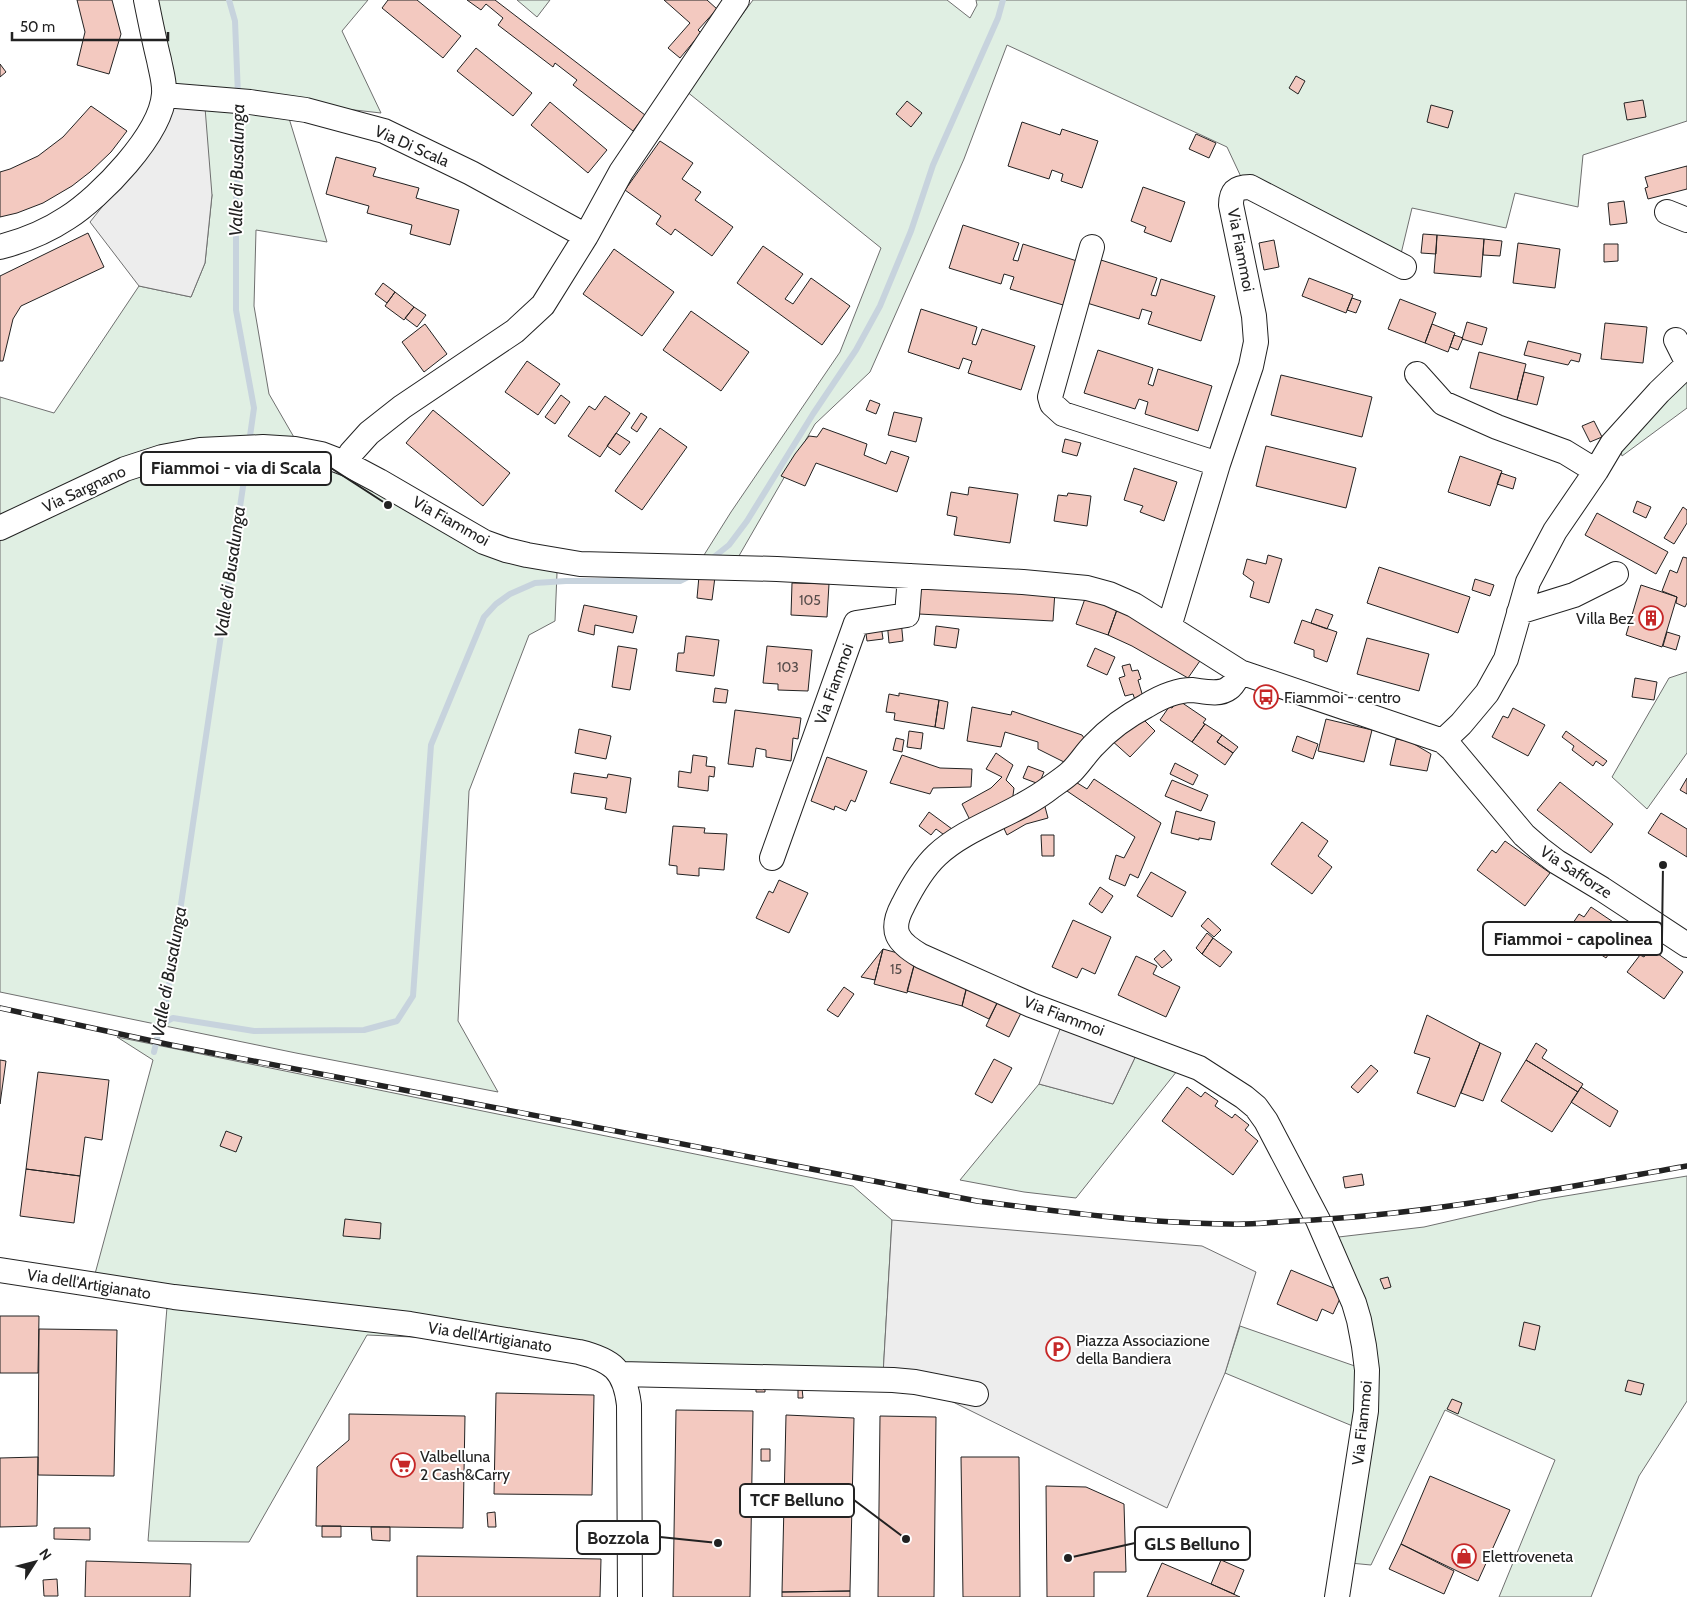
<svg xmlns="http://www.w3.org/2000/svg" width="1687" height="1597" viewBox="0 0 1687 1597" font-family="Cabin,sans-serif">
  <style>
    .green { fill: #e0efe3; stroke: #6f6f6f }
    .parking { fill: #ededed; stroke: #6f6f6f }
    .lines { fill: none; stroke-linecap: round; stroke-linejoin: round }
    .stream { stroke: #c7d3dd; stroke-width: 6 }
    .building { fill: #f3c9c0; stroke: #222 }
    .minor-casing { stroke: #222; stroke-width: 26 }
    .minor { stroke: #fff; stroke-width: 24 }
    .rail-casing { stroke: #222; stroke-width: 5.5 }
    .rail { stroke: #fff; stroke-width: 4; stroke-dasharray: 11; stroke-linecap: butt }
    .labels { text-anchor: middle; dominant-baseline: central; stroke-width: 4; stroke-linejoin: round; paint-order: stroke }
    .number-label { font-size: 14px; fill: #564c4a }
    .street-label { font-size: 16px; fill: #222; stroke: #fff }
    .poi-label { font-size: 16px; fill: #222; stroke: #fff; text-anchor: start }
    .water-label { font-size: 18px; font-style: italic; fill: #222; stroke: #fff }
    .leader { fill: none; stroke: #222; stroke-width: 2 }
    .callout-dot { fill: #222; stroke: #fff; stroke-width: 2 }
    .callout { fill: #fff; stroke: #222; stroke-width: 2 }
    .callout-label { font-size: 18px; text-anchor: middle; font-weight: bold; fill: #222 }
  </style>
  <rect width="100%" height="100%" fill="#fff"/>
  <path class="green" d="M152 0H368L342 31 381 113 284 102 327 242 256 230 254 306 269 394 295 439 527 555 557 573 555 621 529 635 469 791 458 1021 498 1092 296 1053 0 992V397L54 413 139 286 191 297 205 263 212 195 171 90Z
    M517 0H550L537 17Z
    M753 0H947L970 18 977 5 976 0H1687V121L1583 155 1578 207 1515 193 1506 228 1412 208 1400 258 1242 179 1227 147 1007 45 964 159 870 372 815 424 736 561 699 563 731 512 840 352 881 248 686 91Z
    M1687 360V408L1622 456 1616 431Z
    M1687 672V753L1647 809 1612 777 1669 678Z
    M117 1037 853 1186 892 1220 883 1375 625 1364 481 1340 367 1335 249 1542 148 1541 167 1307 89 1296 153 1060Z
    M1140 1047 1181 1066 1076 1198 1024 1192 960 1180 1039 1084 1113 1104Z
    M1687 1176V1401L1639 1476 1591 1597H1499L1555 1460 1445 1410 1371 1565 1350 1563 1367 1432 1225 1373 1240 1326 1372 1372 1330 1238 1424 1227 1541 1200Z"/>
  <path class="parking" d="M171 90 204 95 212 195 205 263 191 297 139 286 90 222 151 146Z
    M1067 1011 1140 1047 1113 1104 1039 1084Z
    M892 1220 1202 1246 1256 1272 1225 1373 1167 1508 953 1402 883 1375Z"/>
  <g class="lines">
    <path class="stream" d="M229 0 235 21 238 95
      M239 105 240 137 236 201V310L254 408 249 443
      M709 561 729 545 747 521 813 414 856 350 880 306 911 231 933 165 998 18 1003 0
      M161 1024 173 1018 254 1031 364 1030 397 1021 413 996 431 745 484 617 496 604 510 594 535 583 566 581H680L694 574
      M154 1052 168 992 248 453"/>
  </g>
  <path class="building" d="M77 0H112L121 34 109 74 77 65 85 32Z
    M388 0H417L461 36 443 58 382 8Z
    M467 0H495L645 115 633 131 573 85 577 80 555 63 553 67 498 25 503 18 486 4 481 10Z
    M664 0H707L717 9 698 30 701 33 680 58 668 48 690 23Z
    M476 48 532 93 513 116 457 71Z
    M0 64 6 72 0 77Z
    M1296 76 1305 81 1298 94 1289 88Z
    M1643 100 1646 117 1627 120 1624 103Z
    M907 101 922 113 911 127 896 114Z
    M550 102 607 150 588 173 531 125Z
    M1431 105 1453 111 1448 128 1427 122Z
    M91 106 127 131 111 152 90 172 72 186 43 203 17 213 0 217V172L10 169 38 156 63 137Z
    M1022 122 1060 135 1062 129 1098 141 1082 188 1061 181 1063 174 1052 170 1049 179 1008 166Z
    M1196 134 1216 143 1209 158 1189 149Z
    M660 141 693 163 682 179 701 192 695 200 733 227 712 256 675 229 671 235 656 224 661 216 625 190Z
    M336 157 376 168 373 176 419 188 416 198 459 210 450 245 410 234 412 225 367 213 369 206 326 194Z
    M1687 166V189L1648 199 1645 188 1648 187 1645 177Z
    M1143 187 1185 202 1171 242 1144 232 1146 227 1131 221Z
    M1624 201 1627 223 1610 225 1608 203Z
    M963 225 1019 243 1013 260 1018 261 1023 244 1077 261 1063 305 1010 289 1014 277 1004 274 1001 284 949 268Z
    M88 233 104 267 21 306 13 319 3 361H0V276Z
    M1423 234 1437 235 1436 254 1421 253Z
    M1437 235 1484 239 1481 277 1434 273Z
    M1484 239 1502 241 1500 256 1483 255Z
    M1274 240 1279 267 1264 270 1259 243Z
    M1518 243 1560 249 1555 288 1513 283Z
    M1604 244H1618V261L1604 262Z
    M763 246 803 274 785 299 793 304 811 278 850 306 822 345 737 283Z
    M614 249 674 292 642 336 583 294Z
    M1101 260 1157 278 1151 295 1156 296 1161 279 1215 296 1201 341 1148 324 1152 312 1142 309 1139 319 1087 303Z
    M1309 278 1353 295 1346 313 1302 296Z
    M383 283 395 292 387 303 375 294Z
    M395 292 414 307 404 320 385 306Z
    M1352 298 1361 301 1356 313 1347 310Z
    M1400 299 1436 313 1425 343 1388 329Z
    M414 307 426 315 417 327 405 318Z
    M921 309 977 327 972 344 976 345 982 329 1035 346 1021 390 968 373 972 361 963 358 959 369 908 352Z
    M691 311 749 352 721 391 663 350Z
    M1467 322 1487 328 1482 345 1462 339Z
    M1605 323 1647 327 1643 363 1601 359Z
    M425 324 447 354 424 372 402 342Z
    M1432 324 1455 333 1448 352 1425 343Z
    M1454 335 1463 338 1458 350 1450 347Z
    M1528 341 1581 354 1579 362 1571 360 1568 365 1524 355Z
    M1098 350 1153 368 1148 384 1153 386 1158 369 1212 386 1198 431 1145 414 1148 402 1139 399 1135 409 1084 393Z
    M1479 352 1526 364 1517 400 1470 388Z
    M527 361 560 384 538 415 505 392Z
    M1524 372 1544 377 1537 405 1517 400Z
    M1281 375 1372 397 1362 437 1271 415Z
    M561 395 570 402 555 424 545 417Z
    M605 396 630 413 600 457 568 436 589 406 595 410Z
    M870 400 880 404 876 414 866 410Z
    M433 410 510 473 483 506 406 443Z
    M894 412 922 418 916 442 888 435Z
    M641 413 647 417 637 432 631 428Z
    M1594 421 1602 437 1590 442 1582 426Z
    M660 428 687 447 642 510 615 491Z
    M823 428 867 444 864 455 886 464 891 451 909 457 897 492 816 463 805 486 781 476 795 454 809 436 817 437Z
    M616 433 630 442 620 455 607 446Z
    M1065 439 1081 443 1077 456 1062 452Z
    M1266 446 1356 468 1346 508 1256 486Z
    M1460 456 1502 471 1490 506 1448 492Z
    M1134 468 1177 482 1164 521 1140 512 1143 506 1124 500Z
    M1501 473 1516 478 1513 489 1497 484Z
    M969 487 1018 494 1010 543 954 535 957 517 947 515 951 492 968 495Z
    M1068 493 1091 496 1087 526 1054 521 1058 495 1067 496Z
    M1637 501 1651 507 1646 518 1633 512Z
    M1683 507 1687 510V523L1674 544 1664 538Z
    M1597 513 1668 552 1656 574 1585 535Z
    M1268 555 1282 559 1269 603 1250 597 1254 582 1243 574 1247 559 1266 564Z
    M1683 557 1687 558V603L1685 607 1676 603 1677 597 1662 591 1670 570 1677 573Z
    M1379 567 1470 597 1458 633 1367 603Z
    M699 576 715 577 712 600 697 598Z
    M1475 579 1494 585 1490 596 1472 590Z
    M792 583 829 584 827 617 791 615Z
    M920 584 1055 591 1053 621 919 614Z
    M1641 585 1677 597 1662 647 1626 635Z
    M1087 593 1119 604 1108 635 1076 624Z
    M1119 604 1202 658 1188 678 1132 646 1108 635Z
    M584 605 637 616 633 633 595 625 594 635 578 631Z
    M1316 609 1333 615 1327 629 1311 623Z
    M901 620 903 641 889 643 887 621Z
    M1302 620 1337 632 1327 662 1314 657V650L1294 643Z
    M881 625 883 639 867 641 865 626Z
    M936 626 959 629 956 648 934 645Z
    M1667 632 1680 636 1676 650 1663 646Z
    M686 636 719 640 714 676 676 671 678 653H684Z
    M1367 638 1429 654 1419 691 1357 674Z
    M618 646 637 649 630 690 612 687Z
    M767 646 812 650 808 691 778 690V684L763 683Z
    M1095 648 1115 657 1107 675 1087 666Z
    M1130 664 1132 671 1138 670 1141 679 1138 680 1143 697 1135 700 1133 694 1125 696 1119 678 1125 676 1122 666Z
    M1635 678 1657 682 1654 700 1632 697Z
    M715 688 728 690 726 703 713 702Z
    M899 693 939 700 935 727 894 720 895 713 886 712 889 694 899 696Z
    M939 700 948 702 944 729 935 727Z
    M1178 700 1206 719 1203 723 1205 724 1192 742 1160 720 1169 707 1172 708Z
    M972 707 1011 715 1012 711 1082 735 1084 738 1070 765 1038 749V742L1005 732 1001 747 967 741Z
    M1513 708 1545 725 1528 756 1492 737 1503 716 1508 718Z
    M735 710 801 718 798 739 793 738 791 761 766 757V750L756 748 753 767 728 764Z
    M1141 717 1155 731 1130 757 1110 739Z
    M1326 719 1372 730 1364 762 1318 751Z
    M1205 724 1222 735 1217 742 1233 753 1225 765 1192 742Z
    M579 729 611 736 606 759 575 753Z
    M909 731 923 733 921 749 907 747Z
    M1566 731 1607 761 1603 766 1596 761 1593 766 1572 750 1574 746 1562 737Z
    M1222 735 1238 747 1233 753 1217 742Z
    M1297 736 1318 744 1313 759 1292 751Z
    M896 738 904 740 902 752 893 750Z
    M1396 739 1409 741 1431 754 1427 771 1390 765Z
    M996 753 1013 765 1006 780 1014 788 1012 803 972 824 962 804 991 788 1002 777 986 769Z
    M693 755 707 757 706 766 715 767 714 777 709 776 708 791 678 787 679 771 691 773Z
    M902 755 940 768 972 769 971 787 933 788 930 794 890 783Z
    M827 757 867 771 855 802 851 800 846 811 835 806 834 810 811 801Z
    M1175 763 1198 775 1193 785 1170 774Z
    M1028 766 1044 772 1039 784 1023 778Z
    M574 773 607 778 608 774 631 778 626 813 605 809 607 798 571 793Z
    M1687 778V794L1680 790Z
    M1094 779 1161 823 1138 878 1130 874 1125 886 1109 879 1116 855 1124 858 1135 837 1067 791 1074 781 1087 789Z
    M1172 780 1208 795 1201 811 1165 796Z
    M1560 782 1613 824 1591 853 1537 810Z
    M1044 803 1048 818 1026 824 1007 835 1000 820Z
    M1176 811 1215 822 1211 840 1199 838V840L1171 833Z
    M929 812 952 829 947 837 936 829 931 835 919 826Z
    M1661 813 1687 829V857L1648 833Z
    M1302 822 1328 841 1318 856 1332 867 1312 894 1271 864Z
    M673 826 705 828 704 833 727 834 724 870 699 868V876L677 874V866L669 865Z
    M1041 835H1054V856H1042Z
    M1505 841 1550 873 1525 906 1477 870 1492 850 1496 853Z
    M1151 872 1186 892 1172 917 1137 896Z
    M779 880 808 893 789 933 756 918 769 891 773 893Z
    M1100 887 1113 896 1102 913 1089 904Z
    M1591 907 1625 930 1606 958 1567 932 1579 914 1584 917Z
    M1208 918 1221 930 1214 937 1201 926Z
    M1073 920 1111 937 1095 974 1082 968 1077 978 1052 967Z
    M1625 930 1636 938 1625 955 1613 947Z
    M1207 933 1213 938 1202 954 1196 948Z
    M1213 938 1232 952 1220 967 1202 954Z
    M1650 948 1683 972 1664 999 1627 972 1640 955 1644 957Z
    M883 949 875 980 861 977Z
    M883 949 916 958 907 993 874 984Z
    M1164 950 1172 960 1162 968 1154 959Z
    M1136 956 1157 966 1153 974 1180 987 1166 1017 1118 995Z
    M916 958 969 978 962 1006 907 991Z
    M969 978 1002 993 989 1019 962 1006Z
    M844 987 854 994 838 1017 827 1010Z
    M1002 993 1025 1005 1009 1037 986 1026Z
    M1427 1015 1480 1043 1455 1107 1417 1093 1430 1058 1414 1053Z
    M1480 1043 1501 1053 1483 1101 1461 1093Z
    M1536 1043 1547 1050 1542 1058 1583 1084 1578 1092 1526 1060Z
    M994 1059 1012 1068 992 1103 975 1094Z
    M0 1060 6 1061 0 1104Z
    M1526 1060 1578 1092 1552 1132 1501 1101Z
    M1371 1065 1378 1071 1358 1093 1351 1087Z
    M38 1072 109 1080 102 1140 85 1137 80 1176 26 1169Z
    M1187 1087 1201 1097 1205 1092 1218 1101 1215 1106 1232 1118 1235 1114 1249 1125 1245 1130 1258 1141 1233 1175 1162 1121Z
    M1581 1087 1618 1111 1610 1127 1571 1102Z
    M226 1131 242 1137 236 1152 220 1146Z
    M26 1169 80 1176 74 1223 20 1216Z
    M1362 1174 1364 1185 1345 1188 1343 1177Z
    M345 1219 381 1223 380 1239 343 1236Z
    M1291 1270 1343 1292 1333 1314 1322 1309 1317 1321 1277 1304Z
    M1388 1277 1391 1287 1384 1289 1380 1279Z
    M0 1316H39L38 1373H0Z
    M1524 1322 1540 1326 1535 1350 1519 1346Z
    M39 1329 117 1330 114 1476 38 1475Z
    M1628 1380 1644 1384 1641 1395 1625 1391Z
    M756 1384 765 1385V1392H756Z
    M798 1388H802L803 1398H798Z
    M496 1393 594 1395 592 1495 494 1494Z
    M1452 1399 1462 1403 1458 1414 1447 1409Z
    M676 1410 753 1411 750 1597H673Z
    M349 1414 465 1416 463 1528 316 1526 317 1467 349 1440Z
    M786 1415 854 1418 850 1591 782 1592Z
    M880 1416 936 1417 934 1597H878Z
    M761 1449H770V1461H761Z
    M38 1457 37 1526 0 1527V1458Z
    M961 1457H1019L1020 1597H963Z
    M1430 1476 1510 1510 1478 1581 1401 1544Z
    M1046 1486 1086 1487 1124 1504 1126 1572H1094V1597H1047Z
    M495 1512 496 1527H488L487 1513Z
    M322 1526H341V1537H322Z
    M371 1527H390V1541L372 1540Z
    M54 1528H90V1540L54 1539Z
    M1401 1544 1454 1571 1444 1594 1389 1569Z
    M417 1556 601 1559 600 1597H417Z
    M1221 1560 1244 1570 1234 1594 1211 1584Z
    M86 1561 191 1564 190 1597H85Z
    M1162 1563 1211 1584 1240 1597H1147Z
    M57 1579 58 1596H44L43 1580Z
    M850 1591V1597H782V1592Z"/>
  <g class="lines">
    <g class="minor-casing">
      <path id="minor" d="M164 95 250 102 306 110 384 131 471 173 586 236
        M1667 212 1687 220
        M0 247C23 241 46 232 67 218 100 197 161 135 164 94 165 83 161 71 159 60 154 40 150 20 146 0
        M1092 247 1050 397 1052 404 1063 414 1218 464
        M1676 340 1687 362
        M1417 374 1443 403 1497 427 1565 452 1596 471
        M347 464 351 453 369 433 402 407 515 331 543 305 586 236 621 172 737 0
        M0 528 125 469 162 457 200 450 263 447 295 449 321 454 347 464 379 481 484 542 506 550 527 555 580 564 777 569 1023 582 1087 588 1109 594 1134 605 1240 672 1443 741 1452 749 1524 835 1540 849 1557 862 1602 889 1687 945
        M1519 612 1574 595 1616 574
        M1169 627 1218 464 1251 366 1256 342 1254 316 1231 205C1231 191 1236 187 1250 187L1404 267
        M1240 672C1237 677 1234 685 1229 688 1219 696 1203 691 1192 690 1176 690 1159 698 1146 706 1127 716 1109 729 1094 745 1086 753 1080 763 1072 771 1066 777 1058 782 1051 787 1017 814 968 826 937 855 922 869 912 887 903 905 889 931 897 942 921 956L1031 1005 1199 1068 1244 1097 1256 1107 1266 1121 1318 1220 1354 1303 1359 1320 1364 1346 1367 1370 1366 1411 1337 1597
        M1443 741 1461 724 1487 693 1506 659 1528 582 1555 531 1596 471 1612 444 1659 392 1687 365
        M772 858 856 623 907 615 910 576
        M0 1270 174 1297 410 1324 579 1352C612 1360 625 1370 629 1405L630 1597
        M620 1374 893 1380 915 1382 976 1394"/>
    </g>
    <use href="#minor" class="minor"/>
    <g class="rail-casing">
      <path id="rail" d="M0 1008 171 1045 977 1201C1061 1212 1145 1223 1229 1224 1251 1225 1272 1222 1294 1221 1426 1215 1557 1189 1687 1166"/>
    </g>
    <use href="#rail" class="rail"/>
  </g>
  <defs>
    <g id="building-ring" transform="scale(1.25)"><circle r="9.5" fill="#fff" stroke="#c62828" stroke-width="1.5"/><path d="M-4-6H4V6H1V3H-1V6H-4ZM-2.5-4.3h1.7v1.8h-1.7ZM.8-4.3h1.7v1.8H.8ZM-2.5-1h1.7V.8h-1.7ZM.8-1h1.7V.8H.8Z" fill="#c62828"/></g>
    <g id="bus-ring" transform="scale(1.25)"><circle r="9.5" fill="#fff" stroke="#c62828" stroke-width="1.5"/><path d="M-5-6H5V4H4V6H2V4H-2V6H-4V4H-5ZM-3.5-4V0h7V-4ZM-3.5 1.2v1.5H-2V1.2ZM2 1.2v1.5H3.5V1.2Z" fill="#c62828"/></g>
    <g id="parking-ring" transform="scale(1.25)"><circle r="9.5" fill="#fff" stroke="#c62828" stroke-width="1.5"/><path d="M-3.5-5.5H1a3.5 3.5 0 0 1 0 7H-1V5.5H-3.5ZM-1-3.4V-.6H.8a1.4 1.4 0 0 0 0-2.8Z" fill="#c62828"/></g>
    <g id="supermarket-ring" transform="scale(1.25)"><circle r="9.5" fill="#fff" stroke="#c62828" stroke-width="1.5"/><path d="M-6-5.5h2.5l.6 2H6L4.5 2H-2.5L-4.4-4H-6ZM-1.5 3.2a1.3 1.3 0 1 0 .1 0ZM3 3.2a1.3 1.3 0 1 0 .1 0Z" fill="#c62828"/></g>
    <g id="shop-ring" transform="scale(1.25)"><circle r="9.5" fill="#fff" stroke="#c62828" stroke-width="1.5"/><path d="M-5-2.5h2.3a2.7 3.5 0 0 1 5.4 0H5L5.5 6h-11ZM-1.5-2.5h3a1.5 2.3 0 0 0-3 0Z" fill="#c62828"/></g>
  </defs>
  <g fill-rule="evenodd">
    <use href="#building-ring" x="1651" y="618"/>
    <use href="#bus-ring" x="1266" y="697"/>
    <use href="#parking-ring" x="1058" y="1349"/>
    <use href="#supermarket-ring" x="403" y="1465"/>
    <use href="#shop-ring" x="1464" y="1556"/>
  </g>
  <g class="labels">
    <g class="number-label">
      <text x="810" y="600">105</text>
      <text x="788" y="667">103</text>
      <text x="896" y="969">15</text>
    </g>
    <g class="street-label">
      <text transform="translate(412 146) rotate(24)">Via Di Scala</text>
      <text transform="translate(1241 250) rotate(79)">Via Fiammoi</text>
      <text transform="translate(84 489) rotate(-25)">Via Sargnano</text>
      <text transform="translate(451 521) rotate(29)">Via Fiammoi</text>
      <text transform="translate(834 684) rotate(-70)">Via Fiammoi</text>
      <text transform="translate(1576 872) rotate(33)">Via Safforze</text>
      <text transform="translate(1064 1016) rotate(21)">Via Fiammoi</text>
      <text transform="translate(89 1284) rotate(9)">Via dell'Artigianato</text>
      <text transform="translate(490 1337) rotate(9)">Via dell'Artigianato</text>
      <text transform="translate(1362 1423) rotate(-84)">Via Fiammoi</text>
    </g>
    <g class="poi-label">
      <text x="1634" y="618" text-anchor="end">Villa Bez</text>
      <text x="1284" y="697">Fiammoi - centro</text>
      <text x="1076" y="1340">Piazza Associazione<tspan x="1076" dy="18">della Bandiera</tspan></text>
      <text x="420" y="1456">Valbelluna<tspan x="420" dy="18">2 Cash&amp;Carry</tspan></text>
      <text x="1482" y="1556">Elettroveneta</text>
    </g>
    <g class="water-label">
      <text transform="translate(237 170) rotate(-89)">Valle di Busalunga</text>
      <text transform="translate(230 572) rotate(-82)">Valle di Busalunga</text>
      <text transform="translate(169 972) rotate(-80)">Valle di Busalunga</text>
    </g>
  </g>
  <path class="leader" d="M388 505L331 468M1663 865L1662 938M906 1539L854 1500M718 1543L660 1537M1068 1558L1135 1543"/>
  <g class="callout-dot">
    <circle cx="388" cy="505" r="5"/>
    <circle cx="1663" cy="865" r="5"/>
    <circle cx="906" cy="1539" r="5"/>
    <circle cx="718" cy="1543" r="5"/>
    <circle cx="1068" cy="1558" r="5"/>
  </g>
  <g class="callout">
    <rect x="141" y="452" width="190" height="33" rx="5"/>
    <rect x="1483" y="922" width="179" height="33" rx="5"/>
    <rect x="740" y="1484" width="114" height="33" rx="5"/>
    <rect x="577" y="1521" width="83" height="33" rx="5"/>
    <rect x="1135" y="1527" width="115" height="33" rx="5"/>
  </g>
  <g class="callout-label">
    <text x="236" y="474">Fiammoi - via di Scala</text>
    <text x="1573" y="945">Fiammoi - capolinea</text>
    <text x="797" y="1506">TCF Belluno</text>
    <text x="618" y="1544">Bozzola</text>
    <text x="1192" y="1550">GLS Belluno</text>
  </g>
  <g transform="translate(35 1562) rotate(54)" stroke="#ffffff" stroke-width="4" paint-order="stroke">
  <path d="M0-4L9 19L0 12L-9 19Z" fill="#222222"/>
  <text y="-8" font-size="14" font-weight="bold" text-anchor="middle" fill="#222222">N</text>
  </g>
  <path d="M12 32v8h156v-8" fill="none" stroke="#222222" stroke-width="2.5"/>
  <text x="20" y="32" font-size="15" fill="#222222" stroke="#ffffff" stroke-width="4" paint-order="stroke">50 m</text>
</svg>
